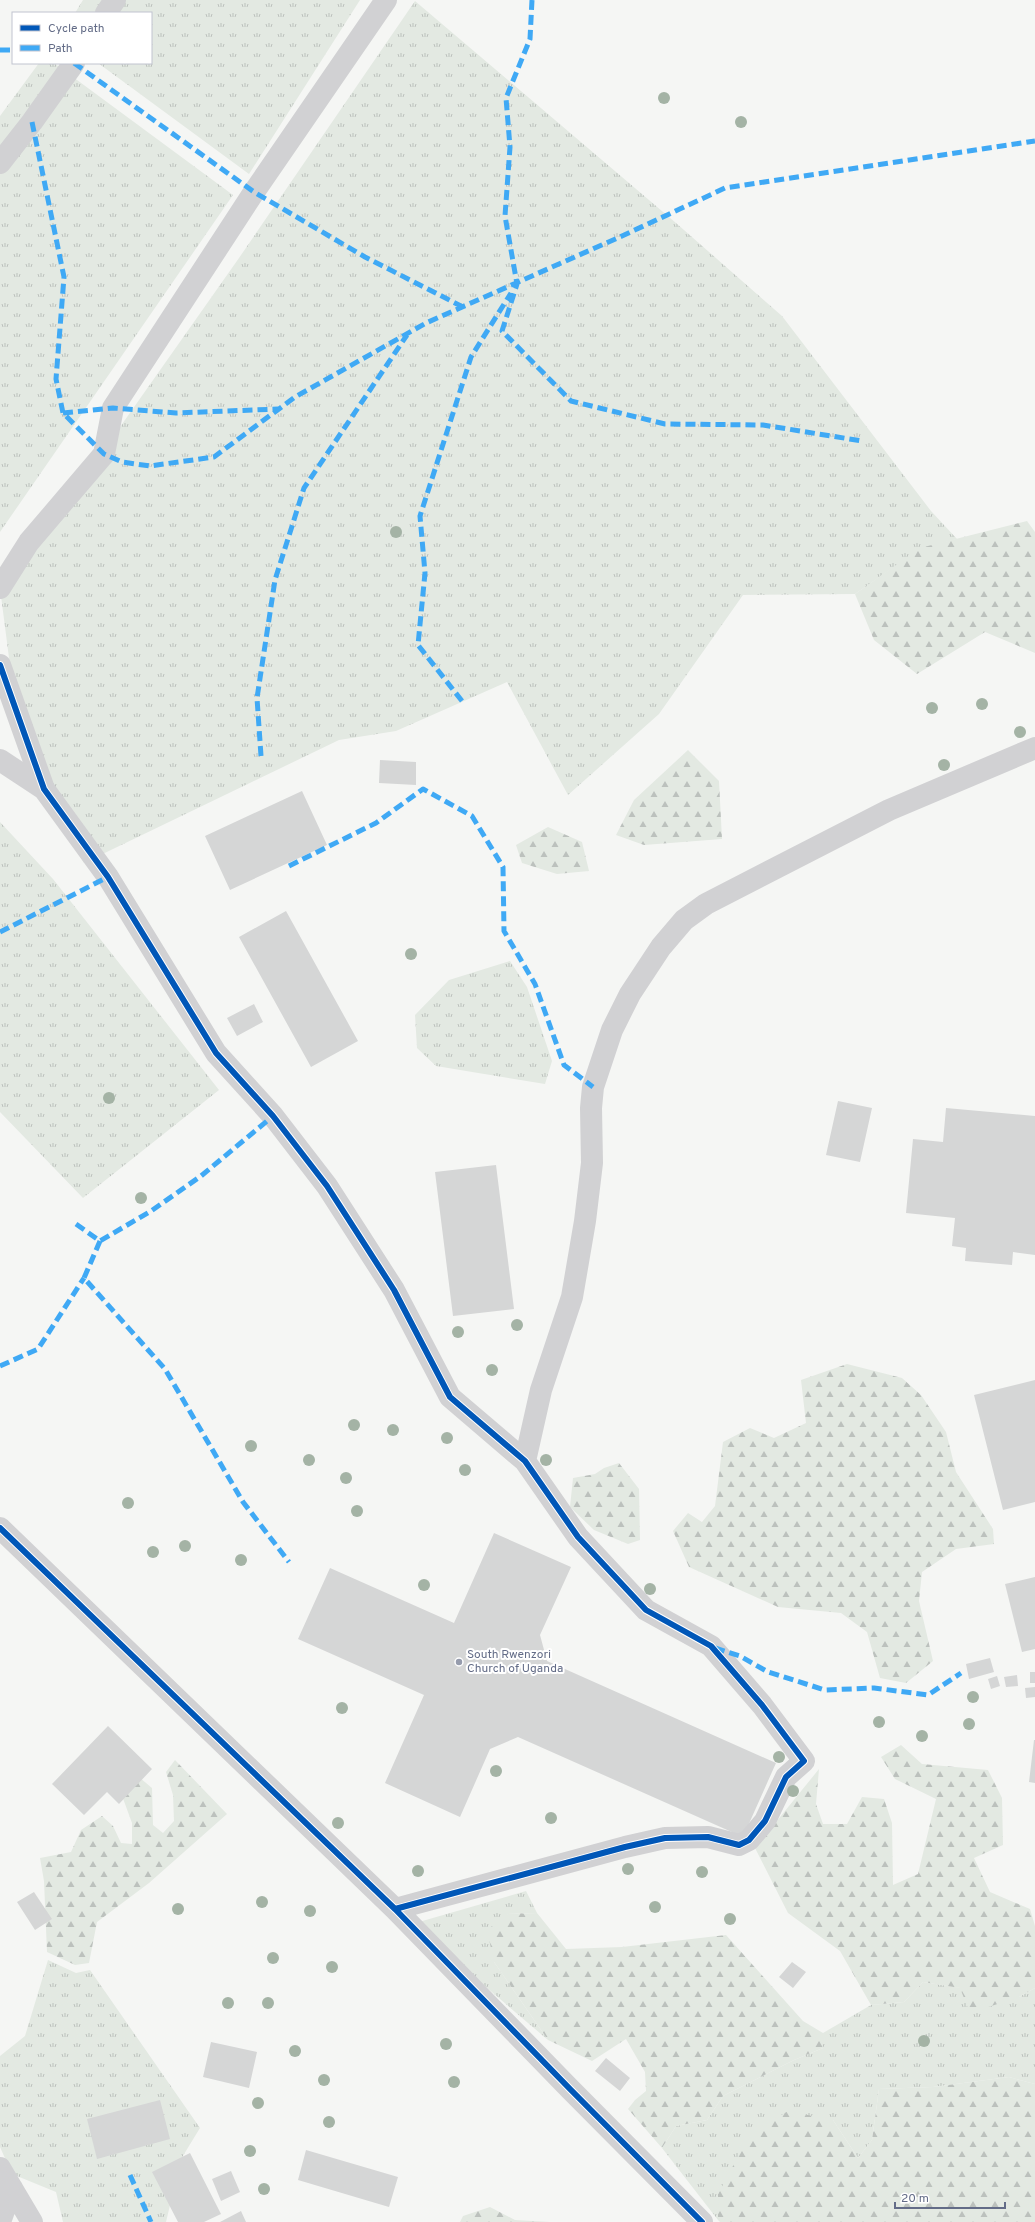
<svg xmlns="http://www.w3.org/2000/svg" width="1035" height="2222" viewBox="0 0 1035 2222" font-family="Overpass,sans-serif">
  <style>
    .grass { fill: url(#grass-tufts) }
    .forest { fill: url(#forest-firs) }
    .building { fill: #d5d6d6 }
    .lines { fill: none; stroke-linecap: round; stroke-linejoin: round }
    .minor { stroke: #d1d1d3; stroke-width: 22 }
    .quiet { stroke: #3fa9f5; stroke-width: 5; stroke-dasharray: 10 5; stroke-linecap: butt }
    .cycleway-casing { stroke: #fff; stroke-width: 8 }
    .cycleway { stroke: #0057b8; stroke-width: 6 }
    .tree { fill: #a4b3a5 }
    .poi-dot { fill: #969cad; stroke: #fff; stroke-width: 1.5 }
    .labels { text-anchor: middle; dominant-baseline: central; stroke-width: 4; stroke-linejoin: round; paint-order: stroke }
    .poi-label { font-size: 12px; fill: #636c87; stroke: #fff; text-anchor: start }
  </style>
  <defs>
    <pattern id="grass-tufts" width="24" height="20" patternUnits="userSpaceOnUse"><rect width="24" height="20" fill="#e3e9e2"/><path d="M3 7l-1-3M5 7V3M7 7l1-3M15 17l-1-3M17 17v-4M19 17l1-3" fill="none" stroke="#bcc1bd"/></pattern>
    <pattern id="forest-firs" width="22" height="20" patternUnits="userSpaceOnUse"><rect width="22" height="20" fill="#e3e9e2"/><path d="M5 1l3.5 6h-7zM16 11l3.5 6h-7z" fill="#bcc1bd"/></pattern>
  </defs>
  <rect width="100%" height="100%" fill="#f5f6f4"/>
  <path class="grass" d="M83 0H360L249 174 98 63H151V13H75Z
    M415 1 676 223 782 316 931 511 957 539 920 549 855 594 743 595 659 714 568 795 507 682 396 731 339 740 84 863 49 806 12 681 1 596 239 258Z
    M39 63H54L233 195 0 532V116Z
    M0 822 53 879 219 1090 83 1198 0 1112Z
    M510 961 527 987 552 1061 545 1084 436 1066 417 1048 415 1015 449 980Z
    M526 1891 537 1913 508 1914 494 1962 548 2040 412 1924Z
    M48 1960 76 1973 90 1970 200 2128 181 2159 166 2222H63L56 2192 12 2174 0 2147V2056L25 2036Z
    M923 1982 1019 1997 1035 1988V2084L1009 2077 933 2087 879 2089 872 2140 858 2158 833 2120 718 2194V2220L662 2148 676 2126 707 2120 723 2096 794 2060 823 2048V2033L871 2005 904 2002Z"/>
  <path class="forest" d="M1027 521 1035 532V653L985 632 917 674 874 640 855 594 920 548Z
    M688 750 719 781 722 839 644 845 616 835 634 800Z
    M548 827 582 842 589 871 557 874 522 863 516 845Z
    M847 1364 902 1378 921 1395 946 1432 956 1472 993 1529 994 1544 956 1549 922 1572 919 1601 933 1661 906 1683 880 1678 867 1632 841 1613 778 1607 689 1567 673 1531 688 1513 702 1522 715 1506 723 1442 750 1428 774 1438 806 1423 801 1380Z
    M619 1463 639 1489 640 1540 628 1544 594 1530 570 1507 573 1478 595 1474 604 1468Z
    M901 1745 922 1764 988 1770 1002 1798 1003 1845 974 1858 990 1892 1030 1909 1035 1926V1988L1019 1997 970 2013 960 1988 923 1982 904 2002 871 2005 840 1951 788 1913 755 1848 819 1769 816 1804 823 1824H847L862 1797 884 1799 892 1823 893 1885 918 1874 936 1799 895 1779 881 1757Z
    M175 1760 227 1814 149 1883 97 1922 89 1963 75 1965 47 1952 44 1881 40 1858 71 1852 81 1830 102 1816 113 1826 121 1843 132 1844V1823L121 1793 133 1772 152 1788 153 1825 163 1833 174 1821 173 1795 166 1772Z
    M537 1913 566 1949 622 1947 726 1935 803 2021 823 2033V2048L794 2060 723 2096 707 2120 676 2126 662 2148 628 2109 635 2100 646 2091 645 2072 626 2039 592 2061 548 2040 494 1962 487 1930 508 1914Z
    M1009 2077 1035 2084V2222H720L718 2220V2194L750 2134 788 2111 833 2120 858 2158 872 2140 879 2089 933 2087Z
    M490 2207 515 2220 550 2222H460L463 2216Z"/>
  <path class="building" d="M380 760 416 762V785L379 783Z
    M302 791 327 845 230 890 205 836Z
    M286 911 358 1041 311 1067 239 937Z
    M254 1004 263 1022 237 1036 227 1018Z
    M838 1101 872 1108 860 1162 826 1155Z
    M946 1108 1035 1116V1255L1013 1252 1012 1265 965 1261 966 1248 952 1246 955 1218 906 1213 913 1139 943 1142Z
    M496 1165 514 1309 453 1316 435 1172Z
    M1035 1380V1502L1003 1510 974 1395Z
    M494 1533 571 1567 540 1635 547 1661 776 1763 743 1837 518 1737 490 1749 460 1817 385 1783 424 1695 298 1639 330 1568 454 1623Z
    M1035 1577V1649L1022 1652 1005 1584Z
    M990 1658 994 1672 969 1679 966 1664Z
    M1030 1672H1035V1683H1030Z
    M1017 1675 1018 1686 1006 1687 1004 1677Z
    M997 1676 1000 1686 991 1689 988 1679Z
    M1035 1687V1697L1026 1698 1025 1688Z
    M108 1726 152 1769 119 1804 107 1792 84 1815 52 1784Z
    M1034 1740H1035V1783L1029 1782Z
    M34 1892 52 1919 35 1930 17 1902Z
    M792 1962 806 1972 793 1988 779 1977Z
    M211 2042 257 2052 249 2088 203 2077Z
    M606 2058 630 2078 620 2091 595 2071Z
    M160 2100 170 2139 97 2159 87 2119Z
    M306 2150 398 2177 389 2207 298 2180Z
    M190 2153 221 2214 204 2222H178L152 2172Z
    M231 2171 240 2192 221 2201 212 2179Z
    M241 2211 246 2222H220Z"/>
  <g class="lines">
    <path class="minor" d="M106 13 115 0
      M0 163 32 122 74 63
      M0 588 29 542 104 454 113 408 254 192 386 0
      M0 665 44 789 108 877 216 1053 273 1116 327 1186 394 1290 450 1397 525 1461 578 1537 646 1610 711 1646 762 1705 804 1761 786 1777 765 1821 749 1840 739 1845 708 1837 665 1838 625 1847 395 1909
      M0 760 44 789
      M525 1461 541 1390 572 1297 585 1221 592 1163 591 1108 593 1087 612 1030 630 994 661 947 684 920 706 904 889 810 1035 748
      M0 1528 395 1909 570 2089 702 2222
      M0 2168 32 2222
      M0 2222 12 2188"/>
    <path class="quiet" d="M532 0 530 39 506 98 510 147 505 216 517 284 502 331 571 401 665 424 763 425 862 441
      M0 50H13
      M74 63 254 192 365 257 463 307
      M32 122 64 277 56 379 63 413 104 454 122 462 150 466 214 457 295 397 426 323 622 236 725 188 1035 141
      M63 413 113 408 176 413 278 409
      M462 701 418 645 425 573 420 516 471 357 511 293
      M261 756 257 698 275 580 304 488 407 335
      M289 866 376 823 423 789 472 816 503 867 504 931 535 984 564 1065 593 1087
      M0 932 108 877
      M76 1224 100 1241 151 1211 201 1176 273 1116
      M100 1241 84 1278 165 1369 243 1502 289 1562
      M0 1366 38 1349 84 1278
      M715 1648 740 1656 768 1672 825 1690 874 1688 928 1695 961 1673
      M130 2175 151 2222"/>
    <g class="cycleway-casing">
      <path id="cycleway" d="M0 665 44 789 108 877 216 1053 273 1116 327 1186 394 1290 450 1397 525 1461 578 1537 646 1610 711 1646 762 1705 804 1761 786 1777 765 1821 749 1840 739 1845 708 1837 665 1838 625 1847 395 1909
        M0 1528 395 1909 570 2089 702 2222"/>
    </g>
    <use href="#cycleway" class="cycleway"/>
  </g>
  <g class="tree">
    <circle cx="664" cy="98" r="6"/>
    <circle cx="741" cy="122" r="6"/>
    <circle cx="396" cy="532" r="6"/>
    <circle cx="982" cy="704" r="6"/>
    <circle cx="932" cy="708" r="6"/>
    <circle cx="1020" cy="732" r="6"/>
    <circle cx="944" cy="765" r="6"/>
    <circle cx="411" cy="954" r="6"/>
    <circle cx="109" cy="1098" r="6"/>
    <circle cx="141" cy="1198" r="6"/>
    <circle cx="517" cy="1325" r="6"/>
    <circle cx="458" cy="1332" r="6"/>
    <circle cx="492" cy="1370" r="6"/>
    <circle cx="354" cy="1425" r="6"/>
    <circle cx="393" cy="1430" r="6"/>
    <circle cx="447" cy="1438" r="6"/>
    <circle cx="251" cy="1446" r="6"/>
    <circle cx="309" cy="1460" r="6"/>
    <circle cx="546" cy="1460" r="6"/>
    <circle cx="465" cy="1470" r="6"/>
    <circle cx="346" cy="1478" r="6"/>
    <circle cx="128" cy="1503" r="6"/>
    <circle cx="357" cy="1511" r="6"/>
    <circle cx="185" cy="1546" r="6"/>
    <circle cx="153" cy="1552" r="6"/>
    <circle cx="241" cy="1560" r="6"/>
    <circle cx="424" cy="1585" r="6"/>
    <circle cx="650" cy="1589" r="6"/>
    <circle cx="973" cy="1697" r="6"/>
    <circle cx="342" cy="1708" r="6"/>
    <circle cx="879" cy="1722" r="6"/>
    <circle cx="969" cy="1724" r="6"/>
    <circle cx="922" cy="1736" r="6"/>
    <circle cx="779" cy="1757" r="6"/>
    <circle cx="496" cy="1771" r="6"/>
    <circle cx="793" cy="1791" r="6"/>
    <circle cx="551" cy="1818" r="6"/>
    <circle cx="338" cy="1823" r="6"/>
    <circle cx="628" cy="1869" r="6"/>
    <circle cx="418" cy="1871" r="6"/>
    <circle cx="702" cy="1872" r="6"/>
    <circle cx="262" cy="1902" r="6"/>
    <circle cx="655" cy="1907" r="6"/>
    <circle cx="178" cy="1909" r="6"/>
    <circle cx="310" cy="1911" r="6"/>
    <circle cx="730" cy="1919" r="6"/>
    <circle cx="273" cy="1958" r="6"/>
    <circle cx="332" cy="1967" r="6"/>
    <circle cx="228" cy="2003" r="6"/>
    <circle cx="268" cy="2003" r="6"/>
    <circle cx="924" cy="2041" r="6"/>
    <circle cx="446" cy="2044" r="6"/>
    <circle cx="295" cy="2051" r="6"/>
    <circle cx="324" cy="2080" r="6"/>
    <circle cx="454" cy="2082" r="6"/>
    <circle cx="258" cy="2103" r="6"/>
    <circle cx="329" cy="2122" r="6"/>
    <circle cx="250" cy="2151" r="6"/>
    <circle cx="264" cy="2189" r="6"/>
  </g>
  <circle class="poi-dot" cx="459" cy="1662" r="4"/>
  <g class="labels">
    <g class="poi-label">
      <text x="467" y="1655">South Rwenzori<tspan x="467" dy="14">Church of Uganda</tspan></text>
    </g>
  </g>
  <rect x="12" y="12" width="140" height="52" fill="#ffffff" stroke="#c1c4cf"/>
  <rect x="20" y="25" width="20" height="6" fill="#0057b8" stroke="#c1c4cf"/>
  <text x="48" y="32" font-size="12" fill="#636c87">Cycle path</text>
  <rect x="20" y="45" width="20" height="6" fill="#3fa9f5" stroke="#c1c4cf"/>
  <text x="48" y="52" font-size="12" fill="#636c87">Path</text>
  <path d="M895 2202v6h110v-6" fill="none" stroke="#636c87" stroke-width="2"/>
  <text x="901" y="2202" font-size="12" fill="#636c87" stroke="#ffffff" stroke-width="3" paint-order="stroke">20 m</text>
</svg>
